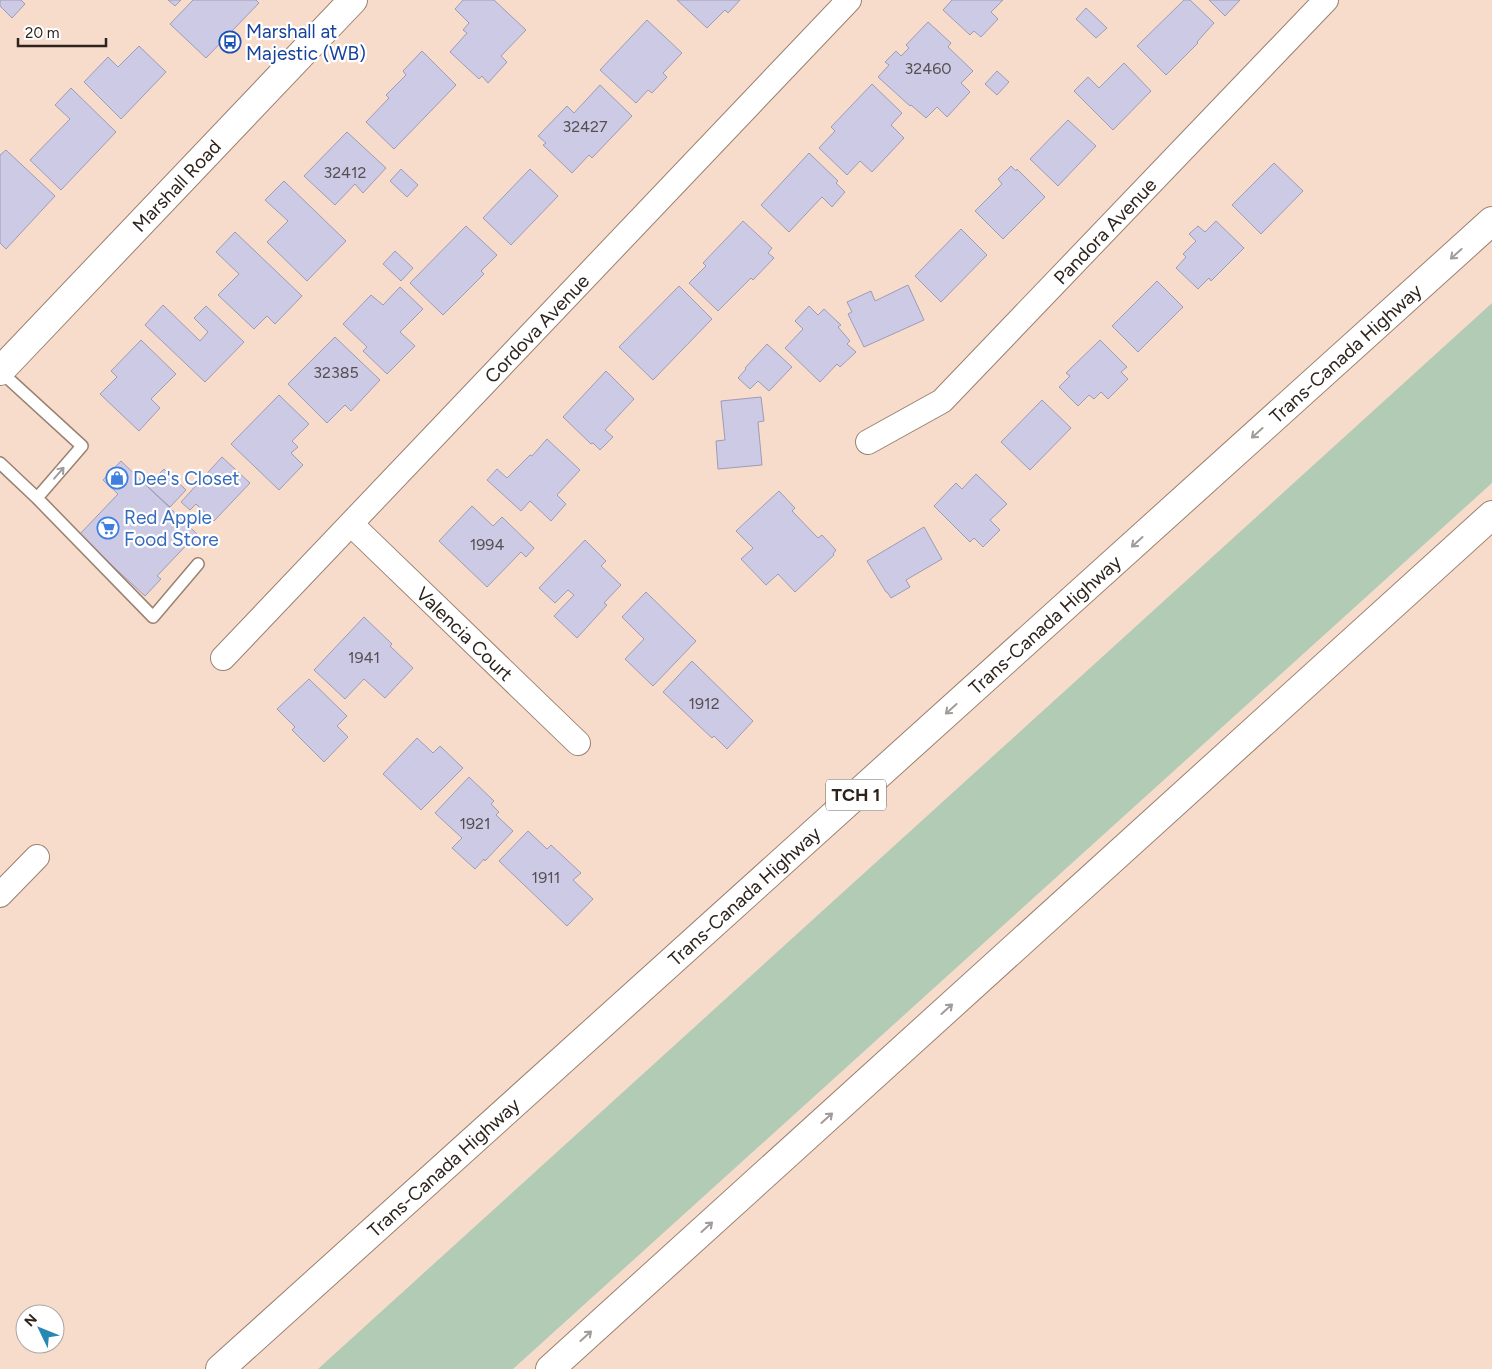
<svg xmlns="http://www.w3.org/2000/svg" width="1492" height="1369" viewBox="0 0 1492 1369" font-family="Figtree,sans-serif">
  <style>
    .green { fill: #b2cbb4 }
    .building { fill: #cdcae6; stroke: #9e9bb5 }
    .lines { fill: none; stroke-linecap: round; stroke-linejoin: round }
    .lane-casing { stroke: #9a8171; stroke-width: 14 }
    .street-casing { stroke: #9a8171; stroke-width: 26 }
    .secondary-casing { stroke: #9a8171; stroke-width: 30 }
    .highway-casing { stroke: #9a8171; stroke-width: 30 }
    .lane { stroke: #fff; stroke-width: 11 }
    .street { stroke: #fff; stroke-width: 24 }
    .secondary { stroke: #fff; stroke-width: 28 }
    .highway { stroke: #fff; stroke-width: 28 }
    .oneway { stroke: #a19c9a }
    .labels { text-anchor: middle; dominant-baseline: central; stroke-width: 4.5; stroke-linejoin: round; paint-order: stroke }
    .number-label { font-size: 16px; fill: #564e50 }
    .shield { fill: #fff; stroke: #6d6662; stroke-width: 1 }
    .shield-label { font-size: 18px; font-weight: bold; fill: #2e241e }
    .transit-label { font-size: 19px; fill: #164399; stroke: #fff; text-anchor: start }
    .street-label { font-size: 19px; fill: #2e241e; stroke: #fff }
    .shop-label { font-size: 19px; fill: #366cbe; stroke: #fff; text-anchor: start }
  </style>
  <rect width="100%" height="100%" fill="#f8dccb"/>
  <path class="green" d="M1492 303V483L513 1369H318Z"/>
  <path class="building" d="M0 0H21L25 4 12 18 0 6Z
    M168 0H181L175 6Z
    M193 0H256L259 3 206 58 170 24Z
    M463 0H494L526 30 501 56 507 62 488 83 482 76 479 79 450 52 467 33 463 30 469 23 455 9Z
    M677 0H740L728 13 725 10 707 28Z
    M952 0H1003L991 12 998 19 981 37 974 31 970 35 943 10Z
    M1184 0H1190L1214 23 1197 42 1198 43 1166 75 1137 46Z
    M1209 0H1240L1225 16Z
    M1086 8 1107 28 1096 38 1076 19Z
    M647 20 682 53 663 73 667 77 652 93 648 90 636 103 600 70Z
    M928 22 951 43 948 47 973 71 961 83 970 92 947 117 937 107 926 118 911 105 910 106 878 77 889 65 885 62 896 51 901 56 909 48 906 45Z
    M139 46 166 72 121 119 84 82 108 57 118 67Z
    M422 51 456 85 394 149 366 122 389 98 386 95 406 75 403 71Z
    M1124 63 1151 91 1113 130 1074 91 1088 77 1099 88Z
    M997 71 1009 82 997 95 985 84Z
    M872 84 902 113 891 125 904 138 872 172 860 161 847 175 819 148 835 131 831 127Z
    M600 85 632 116 592 158 589 155 572 173 543 145 546 143 538 136 567 106 574 113Z
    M71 88 116 132 61 190 30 160 70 119 55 105Z
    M1068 120 1096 146 1058 186 1030 159Z
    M347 132 386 168 363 193 355 184 335 205 304 176Z
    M6 150 55 196 6 249 0 243V155Z
    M809 153 838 181 836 183 845 192 832 207 822 197 789 232 761 205Z
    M1274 163 1303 191 1261 234 1232 205Z
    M1011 166 1016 171 1017 169 1045 197 1003 239 975 211 1002 184 998 179Z
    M401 169 418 185 407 197 390 181Z
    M530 169 558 196 511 245 483 218Z
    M284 181 346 241 307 281 267 242 288 221 265 200Z
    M743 221 772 248 768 253 774 258 753 280 751 278 718 311 689 283 706 266 703 263Z
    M1216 221 1244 248 1211 281 1209 278 1198 289 1176 268 1186 257 1183 254 1196 241 1189 234 1198 226 1205 232Z
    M466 226 497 255 481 271 484 274 443 315 410 283Z
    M961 229 987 255 941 302 915 276Z
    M235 232 302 296 275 324 267 316 254 329 218 295 239 274 216 252Z
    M395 251 413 268 401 281 383 264Z
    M1157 281 1183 307 1138 352 1112 326Z
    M908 285 924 320 864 347 848 314 852 312 847 302 871 291 875 301Z
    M679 286 712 319 653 380 619 347Z
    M400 287 423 309 400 332 415 346 387 374 363 351 367 347 343 324 371 295 383 305Z
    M163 305 200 341 208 332 194 318 206 306 244 342 205 382 145 325Z
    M809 306 818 315 824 309 841 325 838 327 850 341 847 344 856 352 840 367 837 364 820 382 785 348 803 329 795 321Z
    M335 337 380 380 351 411 345 405 327 423 288 384Z
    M141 340 176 374 151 399 160 408 139 431 100 394 117 377 111 371Z
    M1100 340 1127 367 1121 372 1128 379 1108 399 1101 392 1094 399 1089 395 1078 406 1059 387 1070 376 1066 373Z
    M767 344 792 367 769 391 758 381 750 389 738 378 746 369 745 368Z
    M606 371 634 399 605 430 613 437 600 450 593 443 591 444 563 417Z
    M279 395 309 424 292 441 298 447 291 453 303 465 279 490 231 444Z
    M761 397 764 421 758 422 762 465 718 469 716 441 725 440 721 401Z
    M1042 400 1071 428 1030 470 1001 442Z
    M547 439 580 470 557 495 566 504 551 521 530 501 521 511 487 480 497 469 507 478 530 455 532 456Z
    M222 457 250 483 214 521 196 504 190 510 181 502Z
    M121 461 197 534 157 576 161 579 145 596 79 535 118 494 103 480Z
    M164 469 186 490 170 507 147 486Z
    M976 474 1007 504 990 520 1000 530 983 547 974 538 970 542 934 506 956 483 962 489Z
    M779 491 795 508 792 511 818 538 822 535 836 550 833 554 834 555 795 592 778 574 766 585 741 559 753 548 736 531Z
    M472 506 493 526 502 517 534 548 526 557 521 552 487 587 439 541Z
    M924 527 942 559 906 580 910 587 891 598 887 592H886L867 561Z
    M585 540 606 561 601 566 621 585 604 603 607 605 577 638 554 616 574 595 568 590 555 603 539 588Z
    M646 592 696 641 653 686 625 659 644 639 622 617Z
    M364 617 392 644 390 646 413 668 385 698 364 679 345 699 314 670Z
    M692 661 753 721 727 749 714 736 712 738 663 692Z
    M309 679 347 716 337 726 348 737 324 762 292 730 295 727 277 709Z
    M417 738 433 753 440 746 463 768 421 810 383 774Z
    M469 777 494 801 491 804 499 812 496 815 513 831 485 861 484 859 475 869 452 848 462 838 435 813Z
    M528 831 547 849 551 845 581 873 573 880 593 899 567 926 499 861Z"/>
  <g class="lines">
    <g class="lane-casing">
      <path id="lane" d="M0 371 82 446 37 498 0 463
        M37 498 153 617 198 564"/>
    </g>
    <g class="street-casing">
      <g id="street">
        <path id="s1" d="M868 442 942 401 1326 0"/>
        <path id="s2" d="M351 524 578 743"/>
        <path id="s3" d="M223 658 849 0"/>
        <path d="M0 895 37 857"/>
      </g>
    </g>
    <g class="secondary-casing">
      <g id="secondary">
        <path id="s4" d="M0 371 353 0"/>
      </g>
    </g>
    <g class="highway-casing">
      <g id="highway">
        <path id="s5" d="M220 1369 1492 221"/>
        <path d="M550 1369 1492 515"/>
      </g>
    </g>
    <use href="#lane" class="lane"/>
    <use href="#street" class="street"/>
    <use href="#secondary" class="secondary"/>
    <use href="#highway" class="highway"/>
  </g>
  <defs><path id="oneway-shaft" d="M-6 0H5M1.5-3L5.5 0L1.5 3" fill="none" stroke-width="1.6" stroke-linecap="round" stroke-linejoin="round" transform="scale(1.25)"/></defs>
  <g class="oneway">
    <use href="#oneway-shaft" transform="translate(1456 254) rotate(138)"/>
    <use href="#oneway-shaft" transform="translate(1257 433) rotate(138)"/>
    <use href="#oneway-shaft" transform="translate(59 473) rotate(-49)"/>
    <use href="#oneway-shaft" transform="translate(1137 542) rotate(138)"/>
    <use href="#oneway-shaft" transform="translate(951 709) rotate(138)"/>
    <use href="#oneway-shaft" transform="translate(947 1009) rotate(-42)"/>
    <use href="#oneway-shaft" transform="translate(827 1118) rotate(-42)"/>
    <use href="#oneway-shaft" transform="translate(707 1227) rotate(-42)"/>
    <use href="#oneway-shaft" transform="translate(586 1336) rotate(-42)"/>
  </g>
  <defs>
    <g id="bus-ring" transform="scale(1.125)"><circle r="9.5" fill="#fff" stroke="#1a4fb4" stroke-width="1.5"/><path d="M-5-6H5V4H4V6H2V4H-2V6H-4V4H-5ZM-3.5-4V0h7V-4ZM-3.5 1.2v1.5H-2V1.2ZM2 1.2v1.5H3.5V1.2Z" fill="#1a4fb4"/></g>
    <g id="shop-ring" transform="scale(1.125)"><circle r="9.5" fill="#fff" stroke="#3f7fe0" stroke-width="1.5"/><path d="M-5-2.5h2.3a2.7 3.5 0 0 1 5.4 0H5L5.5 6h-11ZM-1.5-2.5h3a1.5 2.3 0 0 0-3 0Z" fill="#3f7fe0"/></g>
    <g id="supermarket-ring" transform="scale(1.125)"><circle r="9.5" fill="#fff" stroke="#3f7fe0" stroke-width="1.5"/><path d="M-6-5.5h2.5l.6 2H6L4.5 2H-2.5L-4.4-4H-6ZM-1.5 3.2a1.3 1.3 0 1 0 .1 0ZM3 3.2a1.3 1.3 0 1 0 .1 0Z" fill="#3f7fe0"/></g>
  </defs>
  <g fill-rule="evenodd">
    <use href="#bus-ring" x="230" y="42"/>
    <use href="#shop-ring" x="117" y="478"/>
    <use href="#supermarket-ring" x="108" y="528"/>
  </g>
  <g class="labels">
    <g class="number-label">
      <text x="928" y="68">32460</text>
      <text x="585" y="126">32427</text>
      <text x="345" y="172">32412</text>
      <text x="336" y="372">32385</text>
      <text x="487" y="544">1994</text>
      <text x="364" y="657">1941</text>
      <text x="704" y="703">1912</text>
      <text x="475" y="823">1921</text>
      <text x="546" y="877">1911</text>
    </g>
    <rect class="shield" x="826" y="779.5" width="60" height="31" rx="4"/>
    <g class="shield-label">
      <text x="856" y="795">TCH 1</text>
    </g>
    <g class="transit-label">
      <text x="246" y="31">Marshall at<tspan x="246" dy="22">Majestic (WB)</tspan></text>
    </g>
    <g class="street-label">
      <text stroke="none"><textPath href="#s4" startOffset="256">Marshall Road</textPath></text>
      <text stroke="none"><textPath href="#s1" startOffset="320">Pandora Avenue</textPath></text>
      <text stroke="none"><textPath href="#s3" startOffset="455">Cordova Avenue</textPath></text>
      <text stroke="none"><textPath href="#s5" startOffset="1516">Trans-Canada Highway</textPath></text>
      <text stroke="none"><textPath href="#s5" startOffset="1111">Trans-Canada Highway</textPath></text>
      <text stroke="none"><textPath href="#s2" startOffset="158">Valencia Court</textPath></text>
      <text stroke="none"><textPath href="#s5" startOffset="706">Trans-Canada Highway</textPath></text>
      <text stroke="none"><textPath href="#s5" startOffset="301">Trans-Canada Highway</textPath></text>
    </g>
    <g class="shop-label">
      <text x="133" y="478">Dee's Closet</text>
      <text x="124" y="517">Red Apple<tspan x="124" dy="22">Food Store</tspan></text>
    </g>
  </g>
  <g transform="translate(40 1329) rotate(313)"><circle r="24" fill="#ffffff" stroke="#aba7a5"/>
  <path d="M0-4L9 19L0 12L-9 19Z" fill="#2788b3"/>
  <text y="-8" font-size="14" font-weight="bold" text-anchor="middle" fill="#2e241e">N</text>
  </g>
  <path d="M18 38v8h88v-8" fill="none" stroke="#2e241e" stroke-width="2.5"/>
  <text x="25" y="38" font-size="15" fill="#2e241e" stroke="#ffffff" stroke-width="4" paint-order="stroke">20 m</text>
</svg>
